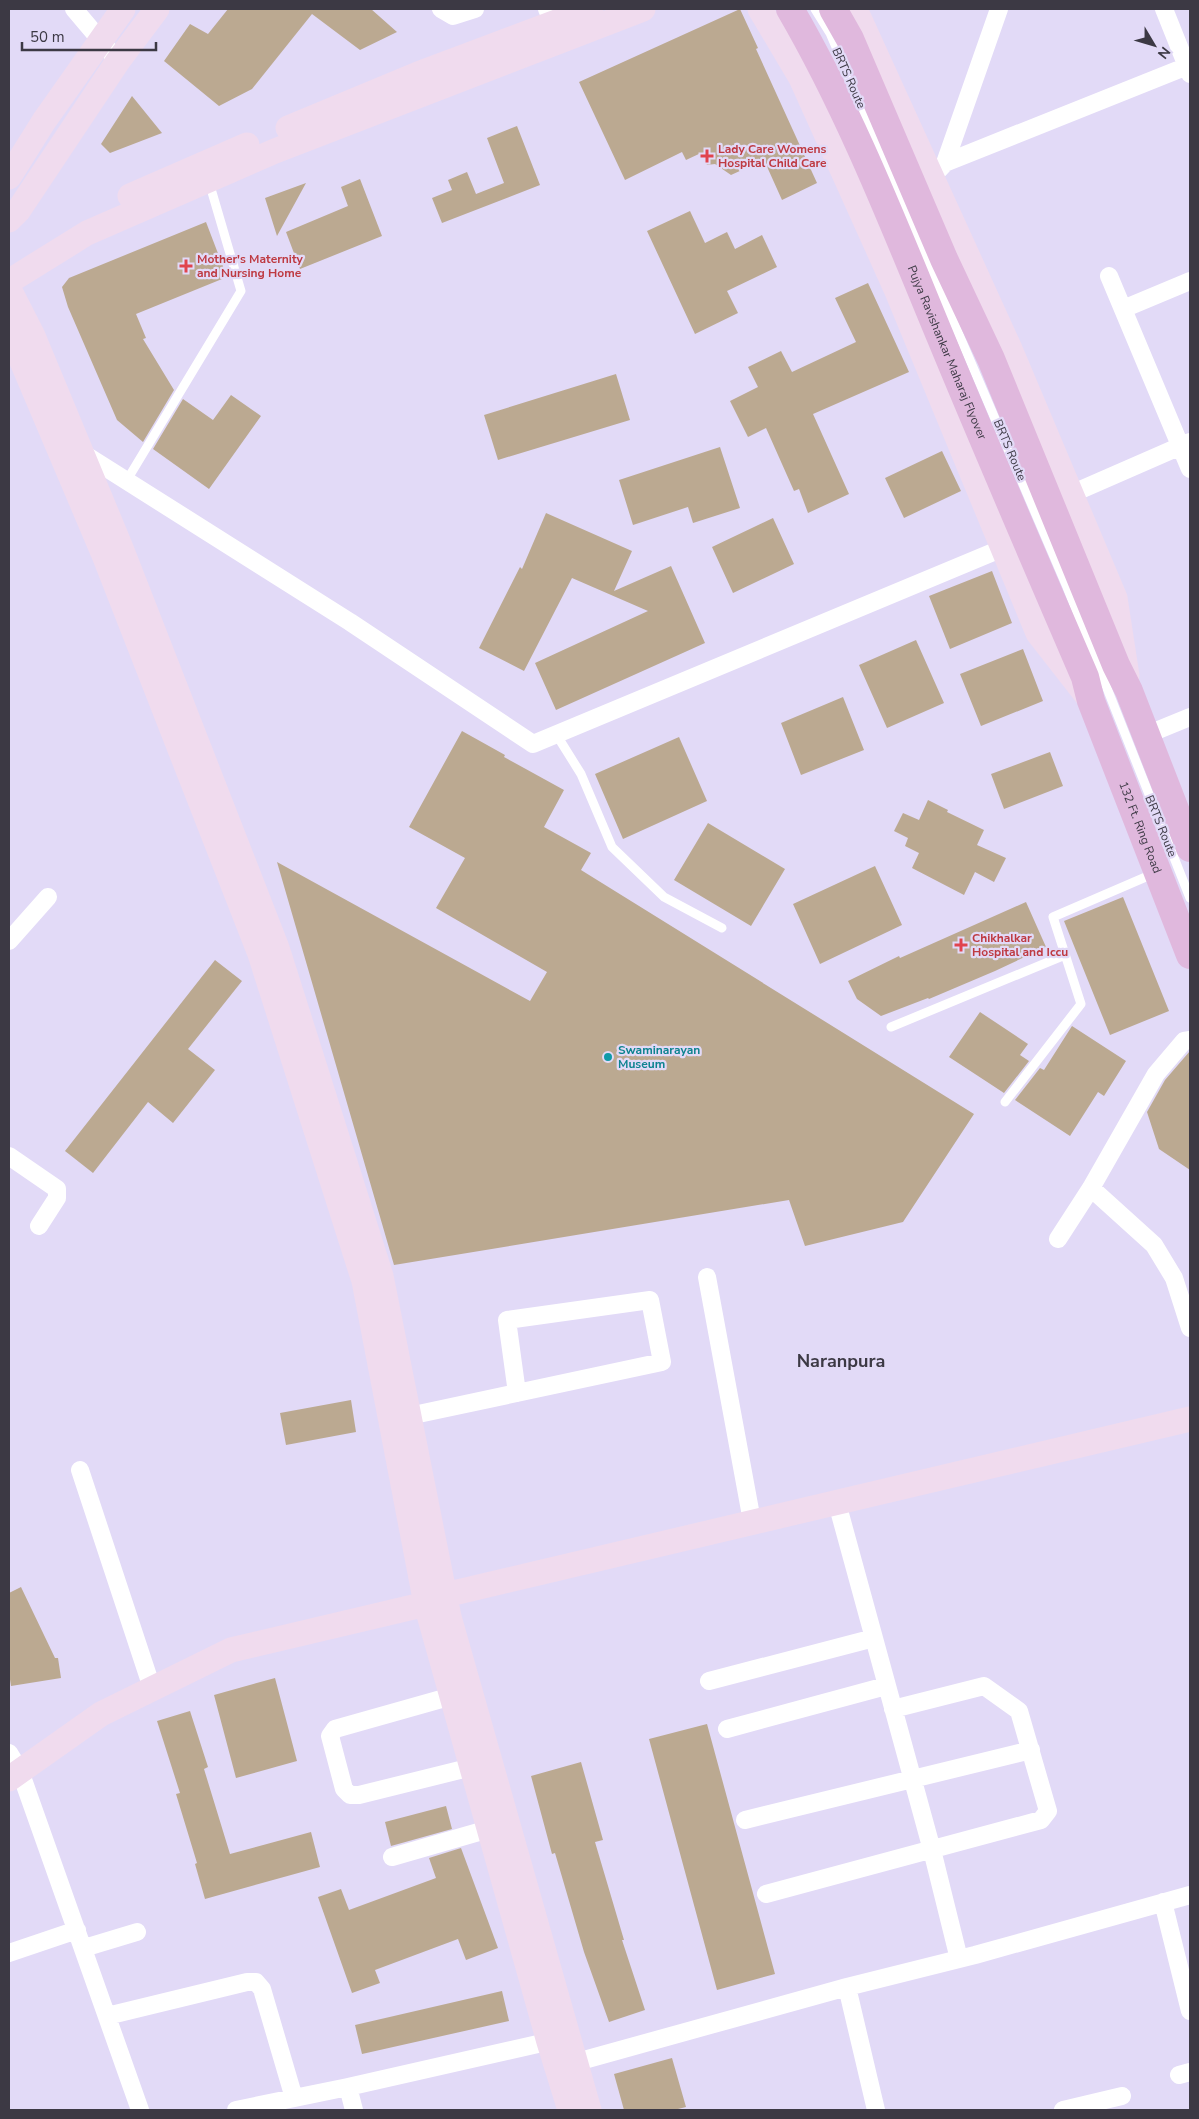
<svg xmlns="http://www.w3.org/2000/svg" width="1199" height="2119" viewBox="0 0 1199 2119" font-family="'Nunito Sans',sans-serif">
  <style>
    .building { fill: #bba991 }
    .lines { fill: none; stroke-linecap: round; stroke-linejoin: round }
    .lane { stroke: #fff; stroke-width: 9 }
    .street { stroke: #fff; stroke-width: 18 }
    .secondary { stroke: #f0dbee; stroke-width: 25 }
    .primary { stroke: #e0b8dd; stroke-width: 28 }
    .health-dot { fill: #e0444e; stroke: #e2daf7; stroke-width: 2 }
    .culture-dot { fill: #0f9aa8; stroke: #e2daf7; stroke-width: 2 }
    .labels { text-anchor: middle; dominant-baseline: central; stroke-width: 4.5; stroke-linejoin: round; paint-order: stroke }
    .street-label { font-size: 12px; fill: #3c3944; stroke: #e2daf7 }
    .health-label { font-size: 12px; font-weight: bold; fill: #be3a42; stroke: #e2daf7; text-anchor: start }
    .culture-label { font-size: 12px; font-weight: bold; fill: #0d838f; stroke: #e2daf7; text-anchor: start }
    .district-label { font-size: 18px; font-weight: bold; fill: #3c3944; stroke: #e2daf7 }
  </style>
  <rect width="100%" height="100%" fill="#e2daf7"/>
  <path class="building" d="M228 9H371L397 32 360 50 312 14 252 89 219 106 164 61 190 24 208 34Z
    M740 9 758 48 756 49 817 183 782 200 764 160 731 175 715 164 707 165 701 153 686 160 682 152 625 180 579 82Z
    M132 96 162 133 110 153 101 144Z
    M517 126 540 185 442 223 432 198 452 190 448 180 467 172 476 194 504 183 487 138Z
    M360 179 382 236 300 269 286 232 348 206 341 187Z
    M306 183 277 236 265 198Z
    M690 211 705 243 727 232 735 249 762 235 777 267 727 291 738 313 695 334 647 231Z
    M206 222 227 277 136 314 146 338 143 339 174 390 143 442 117 420 68 307 62 287 69 278Z
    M868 283 909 372 813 414 849 494 808 513 799 489 794 491 766 428 748 437 730 401 758 387 748 367 781 351 792 372 856 342 835 298Z
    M616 374 630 420 498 460 484 415Z
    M231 395 261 416 209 489 153 449 183 399 213 420Z
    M720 447 740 508 693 523 688 507 633 525 619 480Z
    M942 451 961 491 904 518 885 478Z
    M546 513 632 551 614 591 671 566 705 643 556 710 535 663 648 611 572 578 524 671 479 648 520 567 522 569Z
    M773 518 794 564 733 593 712 547Z
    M992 571 1012 623 950 649 929 596Z
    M916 640 944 703 887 728 859 665Z
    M1023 649 1043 701 981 726 960 674Z
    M843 697 864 750 801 775 781 723Z
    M462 731 505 755 504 757 564 790 544 827 591 853 581 870 974 1114 903 1222 805 1246 789 1200 394 1265 277 862 530 1001 547 972 436 908 465 858 409 827Z
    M679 737 707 801 623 839 595 774Z
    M1050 752 1063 786 1004 809 991 774Z
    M928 800 948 810 947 812 984 830 977 845 1006 858 994 882 975 872 964 895 912 868 919 853 905 846 908 838 894 831 903 813 919 820Z
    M708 823 785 869 751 926 674 880Z
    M875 866 902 925 820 964 793 904Z
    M1123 897 1169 1011 1110 1035 1064 921Z
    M1026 902 1046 947 995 971 929 999 928 998 881 1016 857 999 848 981 899 956 900 958Z
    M215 960 242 981 188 1049 215 1070 173 1123 148 1102 93 1173 65 1151Z
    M980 1012 1028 1044 1020 1055 1029 1061 1004 1093 949 1057Z
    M1072 1026 1126 1061 1104 1096 1098 1092 1070 1136 1015 1100 1040 1068 1044 1070Z
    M1190 1051V1170L1159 1149 1147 1112 1165 1080Z
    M351 1400 356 1432 286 1445 280 1413Z
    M21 1587 55 1658H58L61 1678 11 1686 9 1673V1593Z
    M275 1678 297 1761 236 1778 214 1695Z
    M190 1711 208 1767 204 1769 230 1854 311 1832 320 1867 205 1899 195 1864 197 1863 176 1794 180 1793 157 1721Z
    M707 1724 775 1974 717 1990 649 1739Z
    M581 1762 603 1840 595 1842 624 1940H622L645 2010 609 2022 584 1952 555 1853 552 1854 531 1776Z
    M446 1806 452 1829 391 1846 385 1822Z
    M461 1848 498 1948 466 1960 458 1939 375 1970 380 1983 352 1993 318 1897 341 1889 349 1910 436 1878 429 1858Z
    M502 1991 509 2021 362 2054 355 2025Z
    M672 2058 686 2107 674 2110H624L614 2074Z"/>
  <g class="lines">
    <path class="lane" d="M815 9 830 33 1067 587 1190 898
      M127 480 241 291 209 182
      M556 734 581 774 612 847 664 897 722 928
      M891 1027 1065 955
      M1005 1102 1081 1004 1053 917 1155 873"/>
    <path class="street" d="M74 9 118 61
      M441 9 453 16 475 9
      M547 9 553 23
      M1164 9 1190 74
      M945 163 999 9
      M931 178 945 163 1190 65
      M1109 276 1190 469
      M1123 309 1190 281
      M81 452 350 622 533 744 1003 548
      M1071 494 1190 442
      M1146 735 1190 717
      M9 941 48 897
      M9 1156 57 1189V1198L39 1226
      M1091 1188 1154 1245 1174 1278 1190 1328
      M1058 1239 1091 1188 1156 1074 1184 1041 1190 1040
      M707 1277 752 1521
      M409 1416 662 1362 650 1300 507 1320 517 1393
      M80 1470 152 1688
      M837 1503 932 1850 959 1959
      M709 1681 874 1638
      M452 1696 335 1729 330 1736 344 1789 350 1795H359L472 1767
      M727 1729 886 1686
      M9 1753 20 1771 140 2110
      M745 1820 1031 1750
      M392 1857 489 1829
      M766 1894 1041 1820 1048 1811 1019 1711 984 1686 893 1709
      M1163 1902 1190 2011
      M84 1948 137 1932
      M9 1953 77 1930
      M847 1987 876 2110
      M107 2016 247 1982H256L262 1989 294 2098
      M566 2065 847 1987 975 1955 1190 1895
      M1179 2075 1190 2072
      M236 2110 348 2087
      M354 2110 348 2087 560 2039
      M1063 2110 1122 2096"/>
    <path class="secondary" d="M760 9 801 78 896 289 1038 633 1088 697
      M855 9 1010 349 1115 598 1127 676
      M288 128 418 74 591 9
      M9 177 44 121 123 9
      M130 196 247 145
      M9 220 18 211 118 61 157 9
      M13 279 87 233 275 151 643 9
      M10 291 33 336 121 548 277 948 381 1276 449 1617 589 2110
      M9 331 104 555 260 954 364 1281 426 1604 549 2042 570 2110
      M9 1779 101 1714 231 1650 426 1604 445 1595 1190 1419"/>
    <g class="primary">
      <path id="s1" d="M790 9C850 112 894 225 940 336 987 450 1036 563 1085 677L1091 701 1190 955"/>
      <path d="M833 9 850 39 944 259 991 359 1116 665 1129 691 1190 848"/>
    </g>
  </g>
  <g class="health-dot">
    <path d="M704.5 148.5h5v5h5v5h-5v5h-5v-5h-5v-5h5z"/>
    <path d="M183.5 258.5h5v5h5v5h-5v5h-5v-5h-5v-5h5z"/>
    <path d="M958.5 937.5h5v5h5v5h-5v5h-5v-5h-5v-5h5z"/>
  </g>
  <circle class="culture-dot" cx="608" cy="1057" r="5"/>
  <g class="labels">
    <g class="street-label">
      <text transform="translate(849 78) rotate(66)">BRTS Route</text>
      <text stroke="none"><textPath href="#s1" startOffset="378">Pujya Ravishankar Maharaj Flyover</textPath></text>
      <text transform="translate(1010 450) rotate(67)">BRTS Route</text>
      <text transform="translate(1161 826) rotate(68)">BRTS Route</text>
      <text stroke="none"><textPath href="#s1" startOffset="891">132 Ft. Ring Road</textPath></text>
    </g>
    <g class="health-label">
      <text x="718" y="149">Lady Care Womens<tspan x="718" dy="14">Hospital Child Care</tspan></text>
      <text x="197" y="259">Mother's Maternity<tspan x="197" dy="14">and Nursing Home</tspan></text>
      <text x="972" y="938">Chikhalkar<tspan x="972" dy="14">Hospital and Iccu</tspan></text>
    </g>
    <g class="culture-label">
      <text x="618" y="1050">Swaminarayan<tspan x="618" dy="14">Museum</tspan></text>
    </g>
    <g class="district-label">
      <text x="841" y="1361">Naranpura</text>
    </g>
  </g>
  <rect width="1199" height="2119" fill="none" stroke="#3c3944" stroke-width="20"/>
  <g transform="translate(1154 45) rotate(128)" stroke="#e2daf7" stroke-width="4" paint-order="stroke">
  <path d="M0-4L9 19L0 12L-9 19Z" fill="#3c3944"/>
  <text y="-8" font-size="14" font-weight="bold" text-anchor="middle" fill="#3c3944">N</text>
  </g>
  <path d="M22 42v8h134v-8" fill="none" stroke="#3c3944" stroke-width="2.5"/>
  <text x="30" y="42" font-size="15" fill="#3c3944" stroke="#e2daf7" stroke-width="4" paint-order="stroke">50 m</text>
</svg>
